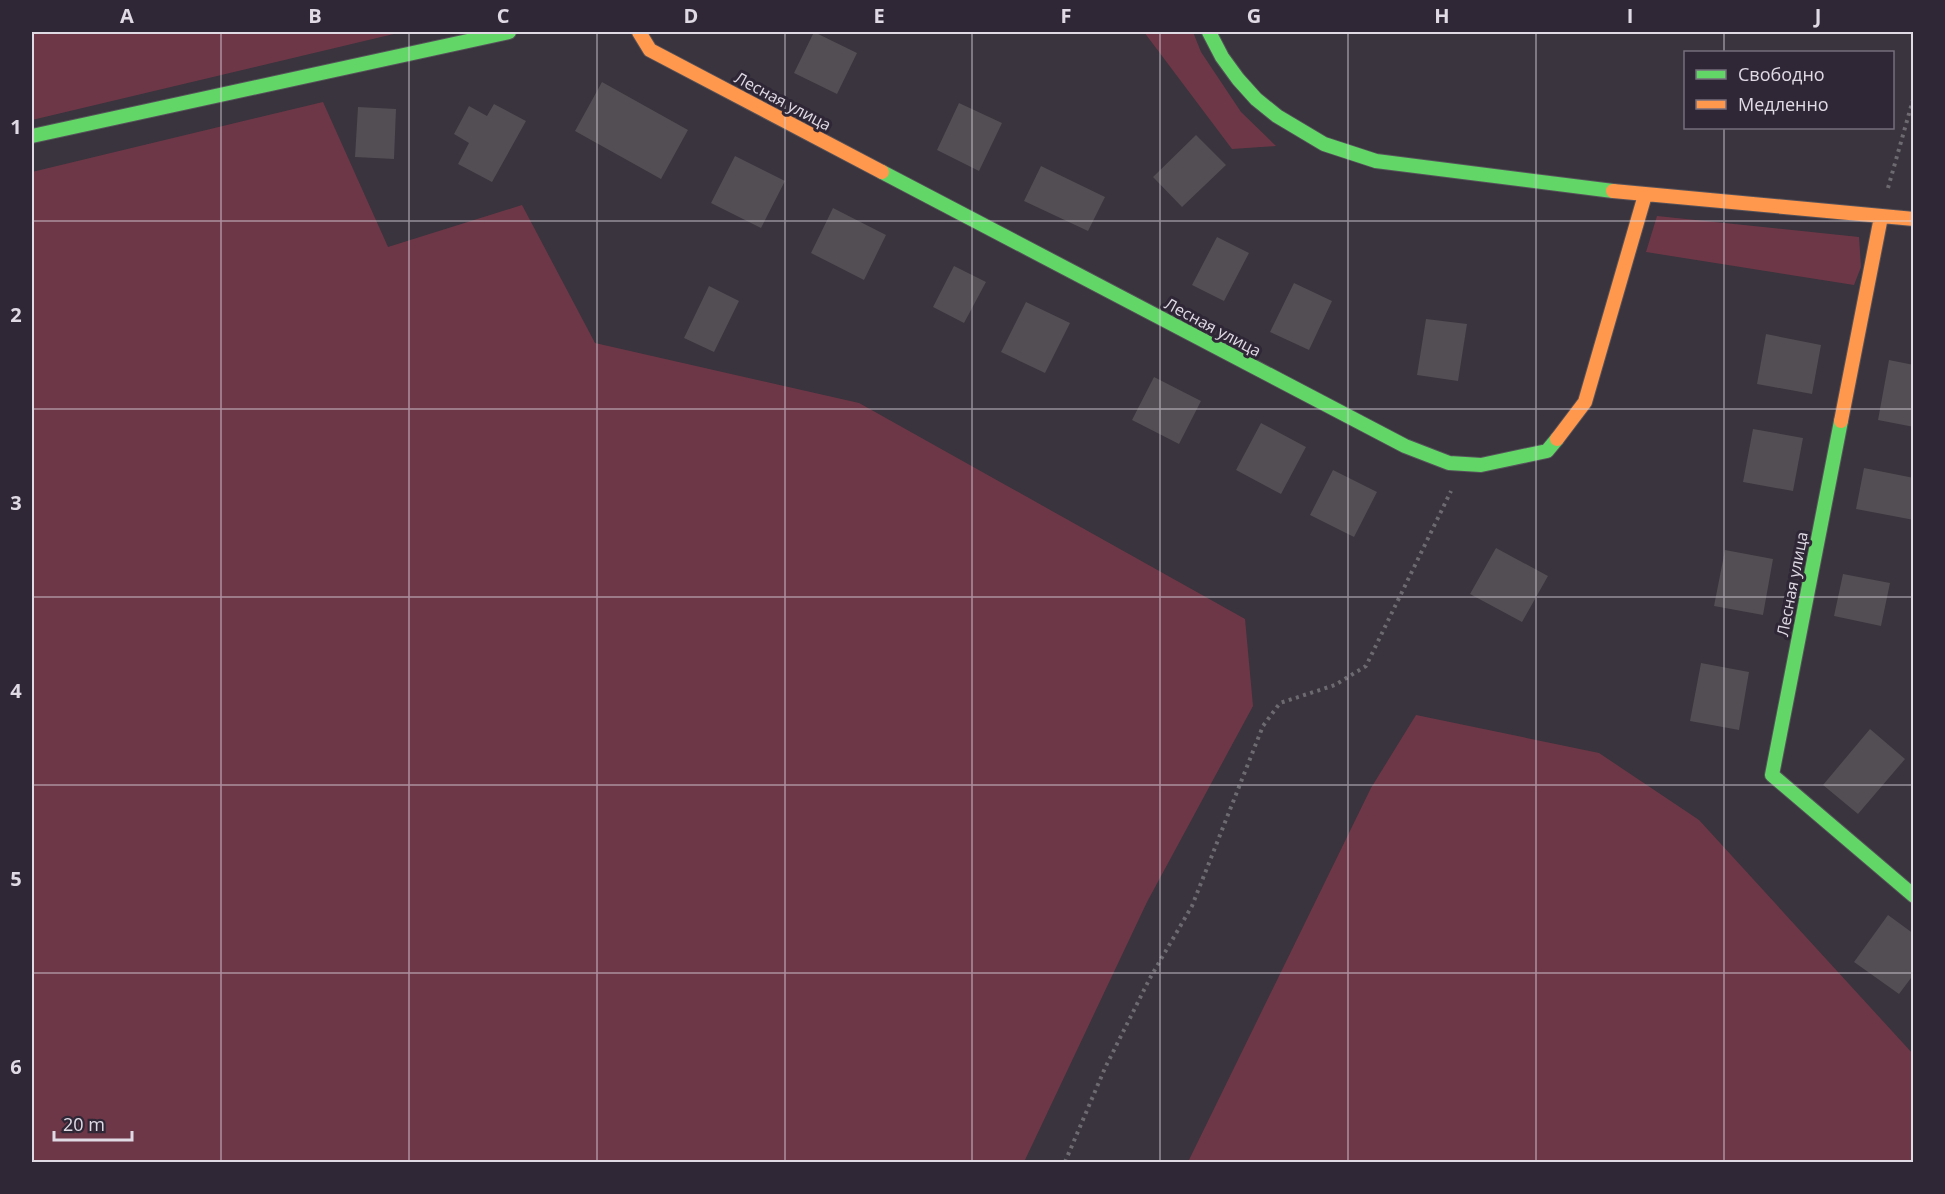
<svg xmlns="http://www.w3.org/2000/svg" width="1945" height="1194" viewBox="0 0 1945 1194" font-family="'Open Sans',sans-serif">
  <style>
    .green { fill: #6e3747 }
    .building { fill: #534d54 }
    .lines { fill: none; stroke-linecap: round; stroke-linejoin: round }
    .fast-casing { stroke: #56525a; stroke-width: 16 }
    .slow-casing { stroke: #56525a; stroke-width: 16 }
    .path { stroke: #6e6a71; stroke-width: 4; stroke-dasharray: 3 4.5; stroke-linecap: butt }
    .fast { stroke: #63d668; stroke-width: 14 }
    .slow { stroke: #ff974d; stroke-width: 14 }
    .grid { fill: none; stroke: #e0dae5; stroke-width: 1.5; stroke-opacity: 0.55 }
    .labels { text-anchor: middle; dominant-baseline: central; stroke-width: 6; stroke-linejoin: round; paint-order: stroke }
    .street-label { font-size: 16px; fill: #e0dae5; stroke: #2f2636 }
    .neatline { fill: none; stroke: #e0dae5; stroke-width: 2 }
    .grid-label { font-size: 20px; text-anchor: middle; font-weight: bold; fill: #e0dae5 }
  </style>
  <rect width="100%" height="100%" fill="#39343d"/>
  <path class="green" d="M32 32H402L32 120Z
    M1144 32H1193L1201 52 1241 112 1276 146 1232 149Z
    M323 102 388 247 522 205 595 343 859 403 1245 619 1253 706 1147 902 1024 1162H32V172Z
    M1657 216 1859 237 1861 267 1854 285 1646 252Z
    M1416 715 1599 753 1699 820 1913 1054V1162H1188L1371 788Z"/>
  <path class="building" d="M814 32 857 53 837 94 794 73Z
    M602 82 688 130 661 179 575 131Z
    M959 103 1002 123 979 171 937 150Z
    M494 104 526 121 492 182 458 164 469 143 454 134 469 106 487 116Z
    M358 107 396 109 394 159 355 157Z
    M1196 135 1226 165 1182 207 1153 177Z
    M735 156 785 181 761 228 711 203Z
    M1041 166 1105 197 1088 231 1024 201Z
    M833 208 886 235 864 280 811 253Z
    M1217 237 1249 253 1224 301 1192 285Z
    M954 266 986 282 964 323 933 307Z
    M1294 283 1332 301 1309 350 1270 332Z
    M709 286 739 301 714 352 684 338Z
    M1026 302 1070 323 1045 373 1001 352Z
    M1426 319 1467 324 1458 381 1417 375Z
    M1766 334 1821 345 1812 394 1757 384Z
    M1889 360 1914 365V427L1878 420Z
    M1154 377 1201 401 1179 444 1132 420Z
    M1261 423 1306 447 1281 494 1236 470Z
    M1753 429 1803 438 1793 491 1743 482Z
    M1864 468 1914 478V520L1856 509Z
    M1333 470 1377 492 1354 537 1310 515Z
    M1496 548 1548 576 1522 622 1470 594Z
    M1725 550 1773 559 1763 615 1714 606Z
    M1843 574 1890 583 1881 626 1834 616Z
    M1701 663 1749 672 1739 730 1690 721Z
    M1870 729 1905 759 1858 814 1823 785Z
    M1888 915 1914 934V974L1899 994 1854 962Z"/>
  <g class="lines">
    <g class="fast-casing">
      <path id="fast" d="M1209 32 1222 57 1238 79 1256 99 1277 116 1324 144 1376 161 1613 191
        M32 136 509 32
        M882 172 1405 446 1449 463 1481 465 1547 451 1557 439
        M1841 421 1772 775 1914 896"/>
    </g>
    <g class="slow-casing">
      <path id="slow" d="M639 32 650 50 882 172
        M1613 191 1914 219
        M1841 421 1881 217
        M1557 439 1585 402 1645 195"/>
    </g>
    <path class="path" d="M1888 188 1914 96
      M1065 1162 1105 1068 1150 978 1192 906 1263 726 1280 703 1335 685 1366 666 1451 491"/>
    <use href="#fast" class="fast"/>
    <use href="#slow" class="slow"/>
  </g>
  <path class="grid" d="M221 32V1162M409 32V1162M597 32V1162M785 32V1162M972 32V1162M1160 32V1162M1348 32V1162M1536 32V1162M1724 32V52M1724 128V1162M32 221H1914M32 409H1914M32 597H1914M32 785H1914M32 973H1914"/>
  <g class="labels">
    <g class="street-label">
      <text transform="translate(783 101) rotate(28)">Лесная улица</text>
      <text transform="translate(1213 327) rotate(28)">Лесная улица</text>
      <text transform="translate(1792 584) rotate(-79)">Лесная улица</text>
    </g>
  </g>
  <rect width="1945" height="1194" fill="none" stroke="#2f2636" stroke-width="66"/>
  <rect x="1684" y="51" width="210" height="78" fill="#2f2636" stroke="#766e7c" stroke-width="1.5"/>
  <rect x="1696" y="70" width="30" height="9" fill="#63d668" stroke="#766e7c" stroke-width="1.5"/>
  <text x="1738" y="81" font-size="18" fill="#e0dae5">Свободно</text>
  <rect x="1696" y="100" width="30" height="9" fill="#ff974d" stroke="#766e7c" stroke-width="1.5"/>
  <text x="1738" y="111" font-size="18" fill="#e0dae5">Медленно</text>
  <path d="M54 1131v9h78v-9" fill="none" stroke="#e0dae5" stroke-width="3"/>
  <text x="63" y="1131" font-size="18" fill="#e0dae5" stroke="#2f2636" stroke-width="4.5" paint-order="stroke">20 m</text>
  <rect x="33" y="33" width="1879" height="1128" class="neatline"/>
  <g class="grid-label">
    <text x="127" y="23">A</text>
    <text x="315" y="23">B</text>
    <text x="503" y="23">C</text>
    <text x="691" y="23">D</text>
    <text x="879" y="23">E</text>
    <text x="1066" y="23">F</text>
    <text x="1254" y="23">G</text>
    <text x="1442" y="23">H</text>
    <text x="1630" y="23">I</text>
    <text x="1818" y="23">J</text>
    <text x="16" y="134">1</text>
    <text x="16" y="322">2</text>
    <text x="16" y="510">3</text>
    <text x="16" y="698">4</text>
    <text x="16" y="886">5</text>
    <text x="16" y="1074">6</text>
  </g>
</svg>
